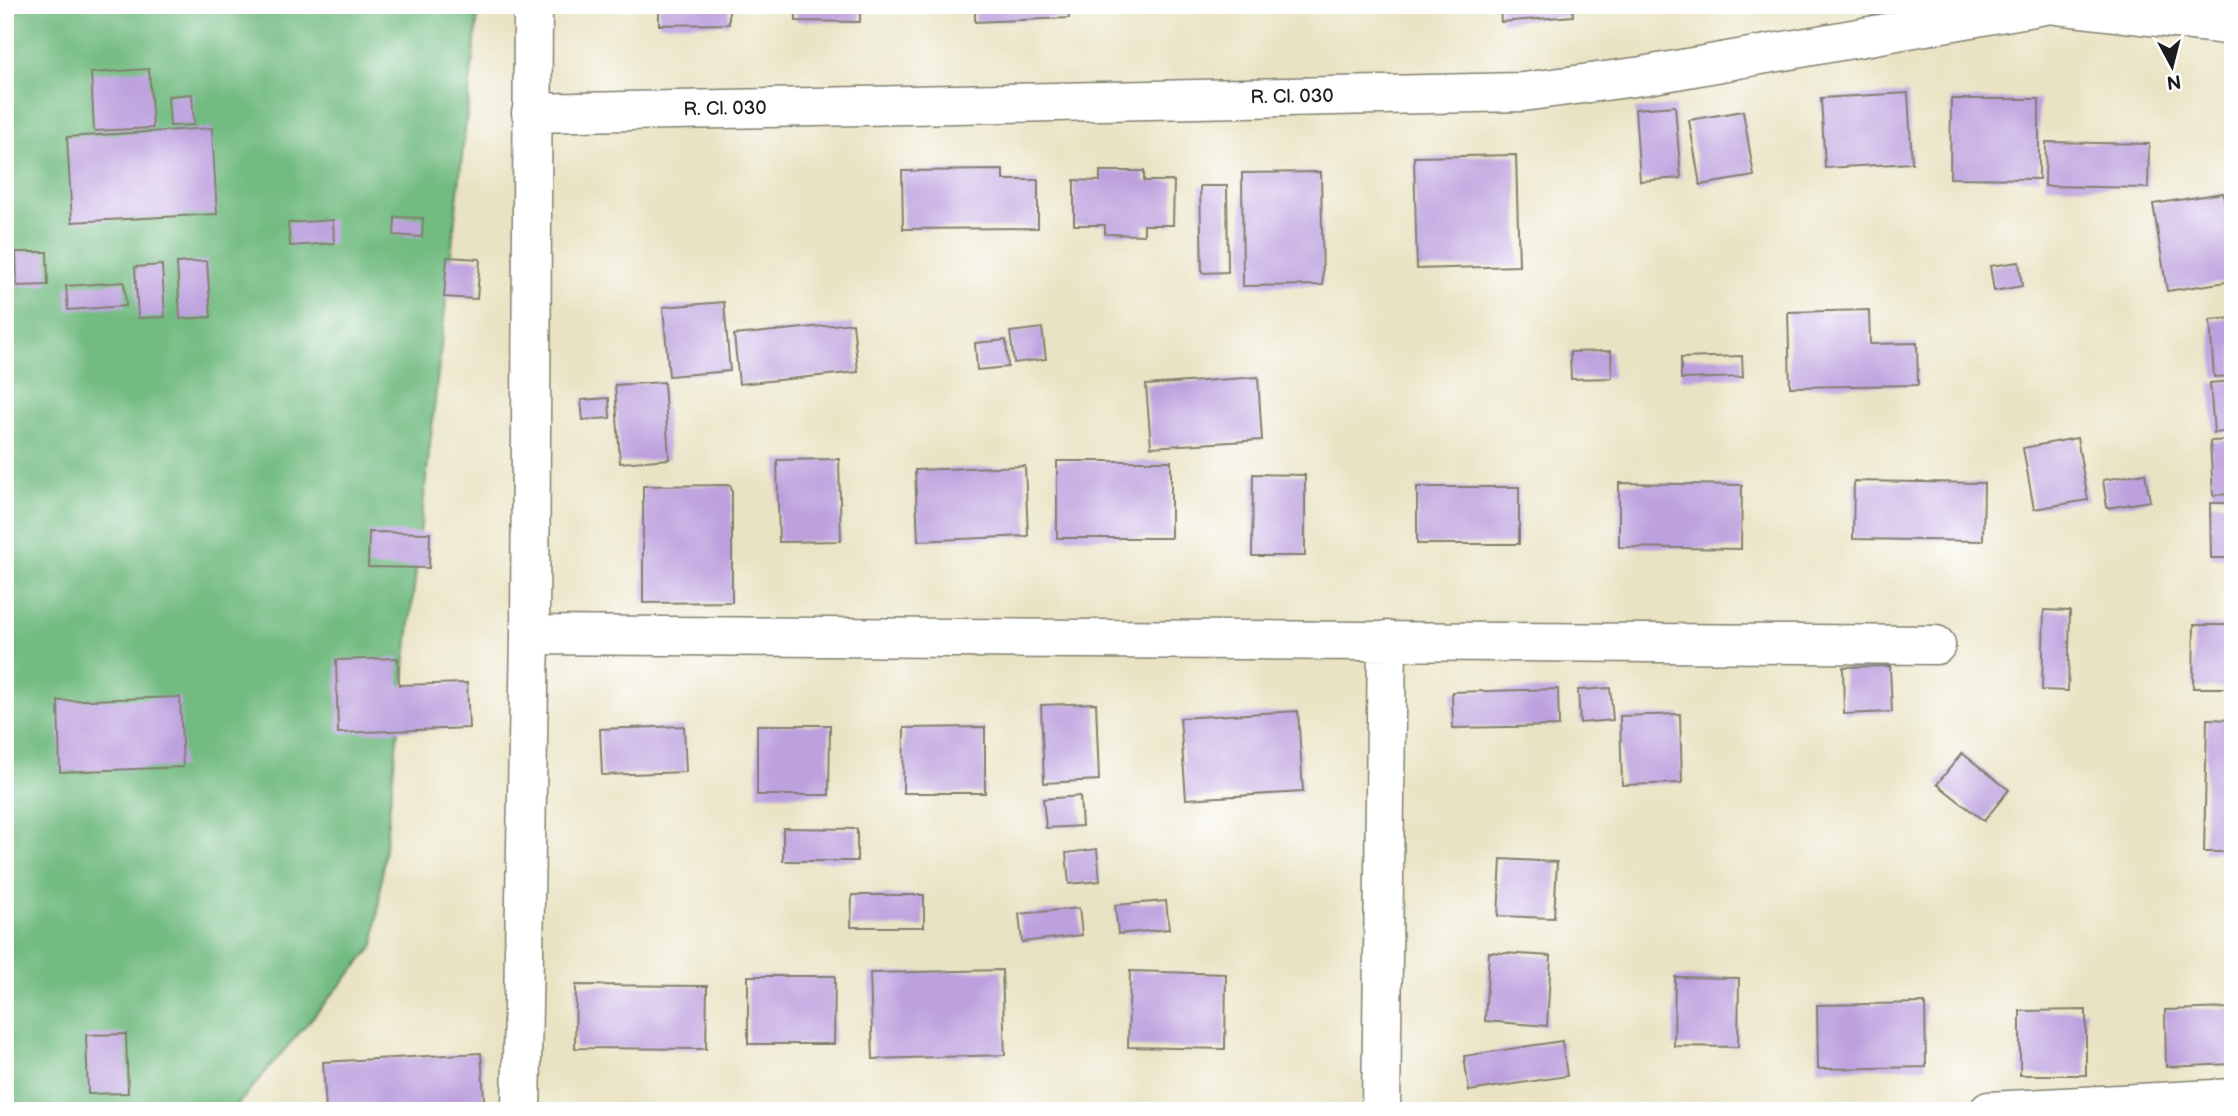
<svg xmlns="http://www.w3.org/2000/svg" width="2238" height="1116" viewBox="0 0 2238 1116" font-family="'Balsamiq Sans',sans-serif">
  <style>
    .forest { fill: #72bb81; stroke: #476c4e; stroke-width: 2 }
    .building { fill: #bda1de }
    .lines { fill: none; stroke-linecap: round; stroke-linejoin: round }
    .minor-casing { stroke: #828070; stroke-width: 41 }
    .minor { stroke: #fff; stroke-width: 38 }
    .labels { text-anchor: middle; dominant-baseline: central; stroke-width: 5; stroke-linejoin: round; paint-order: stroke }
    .street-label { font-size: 19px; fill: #1c1c1c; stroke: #fff }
  </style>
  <rect width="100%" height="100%" fill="#fff"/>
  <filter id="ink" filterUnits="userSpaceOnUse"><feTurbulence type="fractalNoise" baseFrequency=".0143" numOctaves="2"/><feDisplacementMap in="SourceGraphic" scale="14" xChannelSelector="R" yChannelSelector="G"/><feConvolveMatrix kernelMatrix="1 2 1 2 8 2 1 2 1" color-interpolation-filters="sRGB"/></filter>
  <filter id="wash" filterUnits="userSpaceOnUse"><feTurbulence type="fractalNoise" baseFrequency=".00686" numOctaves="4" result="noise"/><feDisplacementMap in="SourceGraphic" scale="28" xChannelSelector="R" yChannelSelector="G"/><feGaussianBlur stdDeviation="1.57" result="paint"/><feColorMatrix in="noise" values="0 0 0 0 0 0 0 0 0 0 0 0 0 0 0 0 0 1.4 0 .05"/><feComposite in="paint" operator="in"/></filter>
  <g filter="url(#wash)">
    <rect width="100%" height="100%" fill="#e9e3c3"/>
    <path class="forest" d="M5 5H479L374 946 232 1111H5Z"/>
    <g id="blocks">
      <path class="building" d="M659 5H729V24L659 25Z
        M796 5H860V22L796 21Z
        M975 5H1068L1069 18 975 22Z
        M1500 5H1572L1573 16 1501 22Z
        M1604 5H1626V7L1605 9Z
        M149 69 153 128 94 131 91 73Z
        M1908 93 1912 163 1825 168 1821 98Z
        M192 94 194 125 170 126 168 96Z
        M1951 99H2039V179L1950 178Z
        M1675 106 1681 178 1640 181 1635 109Z
        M1743 111 1754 176 1700 185 1689 120Z
        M212 128 217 214 72 222 67 137Z
        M2046 142 2149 144 2148 188 2045 186Z
        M1516 155 1519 266 1417 269 1414 157Z
        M1003 170V180H1038V228L903 229 902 171Z
        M1100 171H1144V181H1174L1173 225H1144V235L1105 234V225H1074V180L1100 181Z
        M1321 172 1323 285 1243 286 1242 173Z
        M1200 186H1227L1228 272 1202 273Z
        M2223 193 2233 257V281L2167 291 2153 204Z
        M395 217 423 218 422 237 394 235Z
        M333 220 334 243 290 246 288 223Z
        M16 252H47L48 285 17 286Z
        M447 257 480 259 477 299 444 297Z
        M207 261 211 317 180 319 177 263Z
        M2019 262 2022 286 1994 291 1990 266Z
        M162 265 165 317 138 318 135 267Z
        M124 282 126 306 68 310 66 286Z
        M724 302 730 371 669 376 663 307Z
        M1869 310 1870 344 1917 343 1918 385 1790 387 1788 312Z
        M2233 318V376L2214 377 2210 320Z
        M853 323 858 372 739 384 734 335Z
        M1042 328 1046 359 1014 363 1010 332Z
        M1006 340 1008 367 977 370 975 343Z
        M1611 351 1612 378 1571 379 1570 352Z
        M1742 356 1743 377 1681 379V358Z
        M1258 377 1262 440 1151 447 1146 385Z
        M2233 381V431L2214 433 2210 383Z
        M664 382 669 459 620 463 615 385Z
        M609 398 610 418 583 420 581 400Z
        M2077 438 2088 500 2034 509 2023 448Z
        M2233 440V494L2213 495 2210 441Z
        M839 459 841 541 779 542 777 460Z
        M1057 461H1171V538H1057Z
        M1025 466 1028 536 918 541 915 470Z
        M2145 473 2150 501 2107 508 2103 480Z
        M1253 474 1305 475V556H1252Z
        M1854 481 1984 483 1983 541 1853 539Z
        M1619 483 1742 485 1741 549 1619 547Z
        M730 485 732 491V602L643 603V486Z
        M1417 487H1519V544H1417Z
        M2210 503H2233V558H2211Z
        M369 532 430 533 429 568 368 567Z
        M2044 610 2070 611 2068 691 2042 690Z
        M2194 625H2233V688H2193Z
        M398 658 399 685 467 683 469 728 338 733 336 660Z
        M1890 666 1892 712 1844 714 1843 667Z
        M1610 688 1613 720 1580 723 1578 690Z
        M1558 689 1559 726 1453 728 1452 692Z
        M180 697 183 767 60 772 58 701Z
        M1096 703 1099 780 1044 783 1041 705Z
        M1298 711 1303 792 1186 799 1180 718Z
        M1680 714 1682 783 1622 785 1620 716Z
        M2207 719 2233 720V852H2204Z
        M757 725H830L829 795H757Z
        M684 726 686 772 602 775 600 729Z
        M985 727V793H903L904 728Z
        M1962 753 2009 790 1984 821 1937 784Z
        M1080 796 1082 826 1046 828 1043 799Z
        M783 828 857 829V861H783Z
        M1097 849 1100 881 1069 884 1066 853Z
        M1501 859 1557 862 1554 918 1498 916Z
        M852 895H924V927H851Z
        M1166 901 1169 929 1118 934 1115 905Z
        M1079 908 1082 935 1022 942 1019 914Z
        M1489 952 1551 956 1547 1026 1485 1021Z
        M1002 970 1005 1055 873 1059 870 973Z
        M1130 971 1226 974 1225 1049 1128 1047Z
        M748 976H835L834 1044H748Z
        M1675 977 1739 978 1738 1047 1674 1046Z
        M576 985 707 986 706 1049 575 1048Z
        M1925 1003 1926 1067 1818 1069 1817 1005Z
        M2232 1008 2233 1064 2166 1067 2165 1010Z
        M2086 1010V1075H2020V1011Z
        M126 1034 128 1093 88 1094 86 1035Z
        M1562 1041 1567 1076 1469 1091 1464 1056Z
        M481 1053 485 1111H326L323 1062Z"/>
    </g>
  </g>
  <g filter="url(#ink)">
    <use href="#blocks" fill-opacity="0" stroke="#828070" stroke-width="2"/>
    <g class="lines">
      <g class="minor-casing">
        <path id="minor" d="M2055 5 2233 26
          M531 113 1523 92 1642 76 2045 5
          M530 635 1936 645
          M521 1111 530 635 533 5
          M1381 1111 1387 640
          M1989 1111 2233 1098"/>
      </g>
      <use href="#minor" class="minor"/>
    </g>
  </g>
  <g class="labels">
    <g class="street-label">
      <text transform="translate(1292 97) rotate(-1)">R. Cl. 030</text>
      <text transform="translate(725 109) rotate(-1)">R. Cl. 030</text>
    </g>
  </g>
  <rect width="2238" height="1116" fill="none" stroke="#fff" stroke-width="28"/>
  <g transform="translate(2172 66) rotate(173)" stroke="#ffffff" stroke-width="5" paint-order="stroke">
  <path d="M0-5L12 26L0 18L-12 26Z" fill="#1c1c1c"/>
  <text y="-10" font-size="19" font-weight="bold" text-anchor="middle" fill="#1c1c1c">N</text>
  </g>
</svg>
